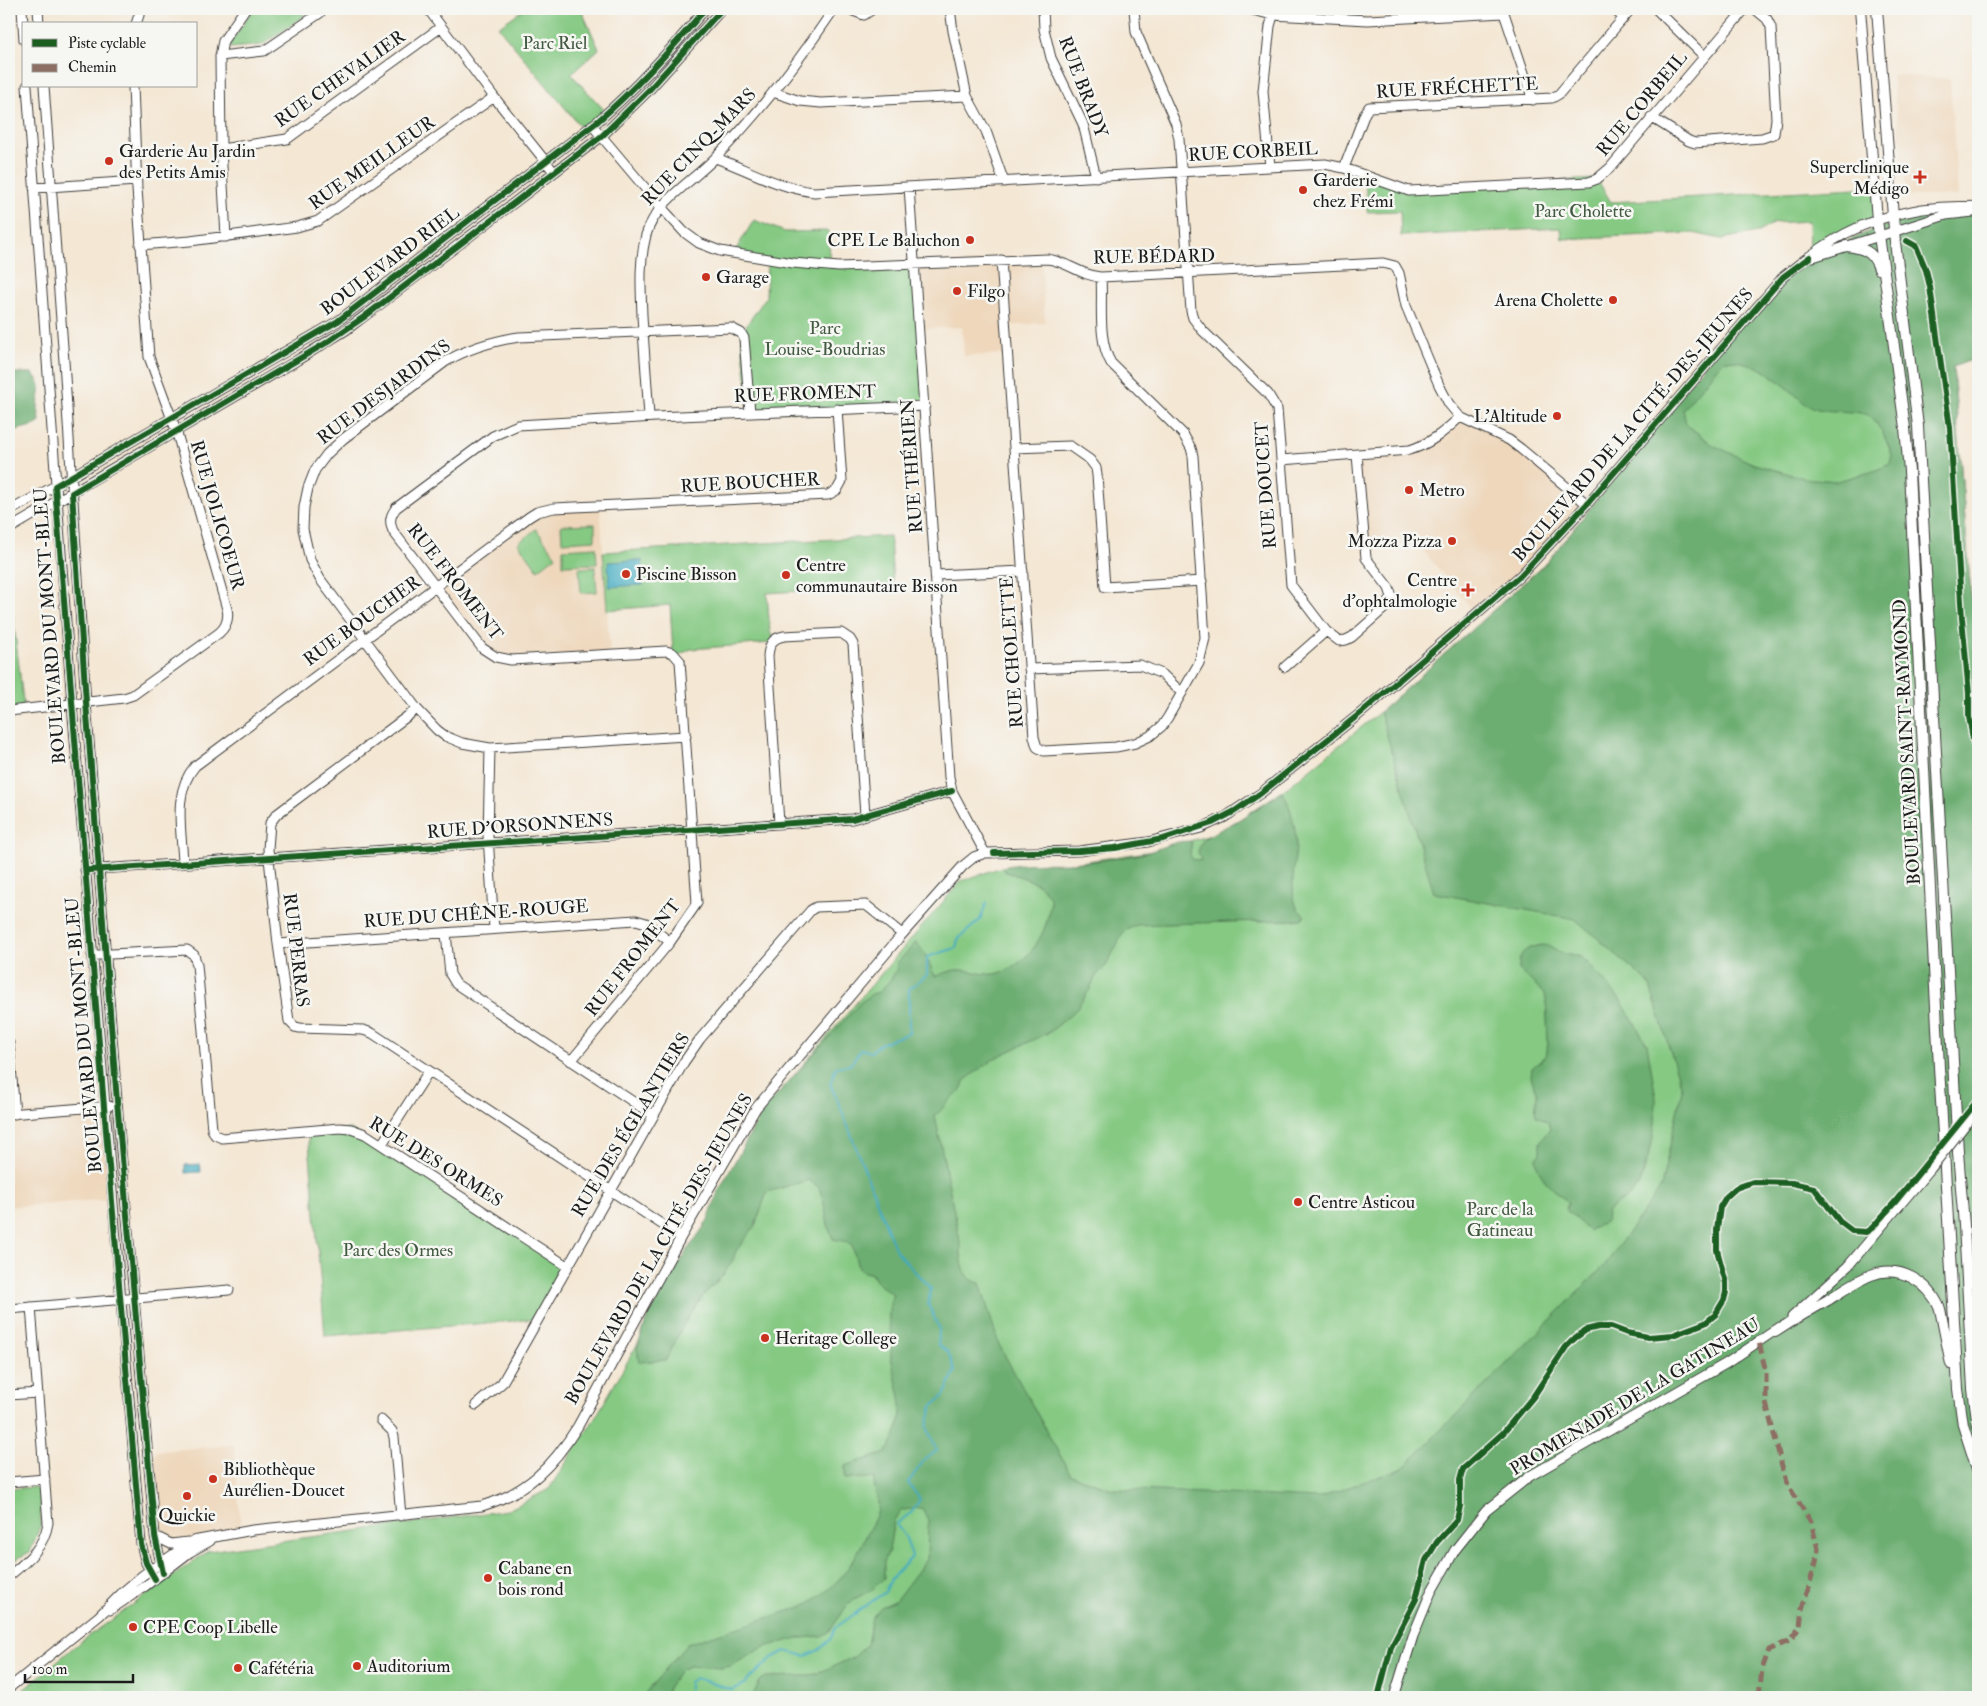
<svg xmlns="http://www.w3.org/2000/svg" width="1987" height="1706" viewBox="0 0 1987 1706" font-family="'IM FELL Double Pica',serif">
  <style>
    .built { fill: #eed7bb }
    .green { fill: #85c983; stroke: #507250 }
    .forest { fill: #6cad71; stroke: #446446; fill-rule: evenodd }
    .water { fill: #41aac1; stroke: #2e636e }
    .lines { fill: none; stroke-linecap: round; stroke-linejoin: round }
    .stream { stroke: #41aac1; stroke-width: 2 }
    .minor-casing { stroke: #3c3a38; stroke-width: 11 }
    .major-casing { stroke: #3c3a38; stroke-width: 12 }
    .minor { stroke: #fff; stroke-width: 9 }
    .major { stroke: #fff; stroke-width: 10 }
    .minor-bridge-casing { stroke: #3c3a38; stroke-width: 11; stroke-linecap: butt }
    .minor-bridge { stroke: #fff; stroke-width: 9 }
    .quiet { stroke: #8d6e63; stroke-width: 5; stroke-dasharray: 10 5; stroke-linecap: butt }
    .cycleway-casing { stroke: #f6f6f2; stroke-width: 9 }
    .cycleway { stroke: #1b5e20; stroke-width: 6 }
    .poi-dot { fill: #c8321e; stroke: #f6f6f2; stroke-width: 2 }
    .labels { text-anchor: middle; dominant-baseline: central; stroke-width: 5; stroke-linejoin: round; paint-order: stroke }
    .park-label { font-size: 18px; fill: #415940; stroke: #f6f6f2 }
    .street-label { font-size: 18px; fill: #1c1c1c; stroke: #f6f6f2 }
    .poi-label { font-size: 18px; fill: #1c1c1c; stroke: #f6f6f2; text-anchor: start }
  </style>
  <rect width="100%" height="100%" fill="#f6f6f2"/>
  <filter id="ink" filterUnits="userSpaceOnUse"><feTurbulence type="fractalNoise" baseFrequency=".02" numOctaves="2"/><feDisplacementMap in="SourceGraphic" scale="10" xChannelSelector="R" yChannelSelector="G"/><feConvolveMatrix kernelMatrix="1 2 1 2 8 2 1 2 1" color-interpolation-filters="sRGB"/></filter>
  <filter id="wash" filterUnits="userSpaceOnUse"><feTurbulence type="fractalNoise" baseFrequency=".0096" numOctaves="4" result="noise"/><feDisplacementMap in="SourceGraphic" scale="20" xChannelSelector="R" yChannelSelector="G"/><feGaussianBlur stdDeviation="1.12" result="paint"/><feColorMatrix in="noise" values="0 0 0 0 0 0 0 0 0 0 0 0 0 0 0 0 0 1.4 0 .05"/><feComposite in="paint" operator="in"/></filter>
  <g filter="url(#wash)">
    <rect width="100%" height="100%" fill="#f4e7d4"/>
    <path class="built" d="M1319 9H1416L1368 12Z
      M1892 75 1950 79 1958 196H1907Z
      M1041 259 1045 323 1006 326 1008 354 964 356 962 327 919 329 915 264Z
      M1460 417 1509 440 1587 504 1476 614 1410 535 1365 554 1357 455 1409 450Z
      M600 505 610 654 496 657 435 588 537 512Z
      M104 1107 112 1199 9 1207V1114Z
      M234 1445 241 1532 181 1543 155 1536 148 1462 157 1451Z"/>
    <path class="green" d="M253 9H302L304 11 303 17 262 45 231 48 229 46Z
      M524 9H581L599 49 571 74 607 113 585 132 498 27Z
      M1365 176 1400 188 1597 179 1611 202 1874 187 1877 220 1812 256 1899 221 1972 206 1978 222V357L1953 367 1971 596 1978 616V1697H15L75 1646 208 1551 508 1510 549 1489 597 1415 707 1222 771 1102 961 881 1002 867 1074 863 1153 851 1211 835 1237 821 1288 787 1380 712 1547 562 1743 317 1810 257 1809 221 1774 223 1758 232 1722 239 1693 233 1562 239 1561 228 1401 236 1400 211 1367 212Z
      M754 220 785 232 829 231 830 267 915 264 925 406 750 413 741 333 766 297 767 260 733 254Z
      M595 524V540L562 542 561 525Z
      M536 529 556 556 538 570 518 543Z
      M890 536 893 585 767 593 770 632 774 640 771 643 691 649 677 656 673 653 670 605 607 610 603 552Z
      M596 547 597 564 563 565V549Z
      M595 567 597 592 581 593 579 568Z
      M9 582 24 709 9 711Z
      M351 1129 567 1266 538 1319 325 1336 308 1131Z
      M34 1487 40 1492 41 1524 30 1552 20 1557 9 1566V1489Z"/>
    <path class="forest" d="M1972 206 1978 222V357L1953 367 1971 596 1978 616V1697H752L760 1681 766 1677 802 1676 816 1674 854 1657 867 1645 872 1617 881 1607 895 1601 927 1559 928 1520 922 1508 902 1510 894 1520 889 1550 884 1562V1578L872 1590 854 1599 846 1607 829 1632 822 1636 794 1639 762 1648 731 1666 721 1668 689 1666 680 1670 668 1688 666 1697H642L687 1644 804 1606C839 1586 850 1569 867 1534 870 1526 877 1517 878 1509 880 1502 873 1488 874 1478L845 1479V1466L886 1453C911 1413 899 1399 891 1357 890 1350 894 1345 892 1338 888 1323 887 1309 893 1294L878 1284 872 1274 861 1271 857 1264 852 1245 847 1242 833 1239C825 1223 826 1202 819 1188 817 1185 812 1183 809 1180L767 1192 755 1226 736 1251 733 1260 723 1275 703 1296 685 1322 666 1360 639 1362 637 1348 647 1318 687 1251 707 1222 719 1190 764 1109 861 1002 872 994 879 992 890 980 896 971 897 963 916 942 925 954 935 976C945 974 951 969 961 970 973 970 986 977 999 973 1026 965 1045 938 1049 911 1050 905 1052 899 1047 893 1037 879 1018 877 1004 871L1002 867C1025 862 1048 864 1071 863 1095 862 1118 858 1141 854 1157 851 1177 838 1192 842L1190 854 1192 859 1201 861 1198 851 1204 838 1237 821 1283 792C1291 808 1296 827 1296 845 1295 864 1289 889 1297 908 1298 911 1302 912 1305 916L1301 919 1294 920 1137 925 1124 931 1106 966 1096 976 1089 991 1074 1012 1050 1032 995 1058 964 1081C962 1093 954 1096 947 1103 942 1108 941 1112 935 1115L961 1246C960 1259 964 1281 980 1283L999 1345 1071 1475 1113 1489 1318 1498 1403 1468 1605 1265 1661 1187 1682 1089 1649 983 1575 919 1434 893 1380 712 1547 562 1743 317 1766 295 1818 254 1879 227 1942 211ZM1724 360C1757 362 1767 371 1791 391 1797 396 1803 403 1809 406 1824 414 1859 409 1869 416 1881 425 1887 443 1892 455L1890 464 1871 472 1837 481 1804 478 1754 464 1713 445 1686 424 1683 409Z
      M9 371 16 373H32C46 387 38 394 38 409 39 414 40 418 40 422 33 429 18 426 9 435Z
      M1542 945 1550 946 1563 954H1571L1581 957 1589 964 1620 999 1647 1044 1656 1098 1655 1125 1651 1148 1640 1184 1629 1197 1615 1205 1607 1212 1606 1222 1599 1224 1589 1231 1568 1212 1566 1209 1568 1202C1554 1190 1537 1178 1536 1158L1540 1153V1142L1550 1128 1548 1122 1537 1117 1535 1113 1537 1094 1531 1077 1532 1068 1546 1056 1547 1051 1548 1040 1546 999 1543 992 1519 970C1518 952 1525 948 1542 945Z"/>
    <path class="water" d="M642 560 643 585 609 587 608 562Z
      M200 1164 201 1172 185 1173V1165Z"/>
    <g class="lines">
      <path class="stream" d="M689 1697V1682L696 1678 732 1690 743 1685 772 1658 785 1651 806 1656 819 1650 831 1639 835 1628 885 1592 891 1579 912 1557 906 1538 896 1524 912 1512 920 1499 908 1483 925 1459 937 1451 927 1427 932 1406 944 1396 955 1371 948 1352 938 1345 939 1328 928 1304 931 1289 896 1251 838 1101 830 1084 836 1067 850 1065 861 1049 871 1052 880 1044 909 1033V989L927 975V957L956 948 958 939 980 920 987 902"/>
    </g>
  </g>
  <g filter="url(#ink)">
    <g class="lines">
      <g class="minor-casing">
        <path id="minor" d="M22 9 24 40
          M38 9 39 24
          M428 9 494 97 554 172
          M848 9 864 15 873 9
          M950 9 953 31 967 96 986 131 1004 182
          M1043 9 1044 29 1051 58 1083 124 1096 177
          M1134 9 1136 32 1176 124 1179 139 1191 311 1193 318 1202 330 1268 394 1277 409 1291 585 1326 631 1339 641 1346 640 1352 637 1387 606 1392 597 1389 588 1366 558 1357 455
          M1249 9 1272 15 1368 20 1504 13
          M1613 9 1623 17
          M1656 9 1704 56
          M1503 10 1533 100
          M136 24 141 9
          M220 56 264 51 320 13 313 9
          M27 86 72 704 141 1544 146 1563 155 1579
          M44 86 64 361 86 702 120 1139 155 1536 163 1573
          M773 92 800 101 821 103 967 96
          M1651 117 1689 141 1695 143 1762 138 1774 134 1776 119 1771 27 1767 19 1755 9
          M592 125 661 207 684 232 699 243 720 251 793 263 839 267 1047 259C1067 261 1081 276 1101 277L1383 263 1395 266 1399 273 1406 306 1439 385 1449 404 1460 417 1509 440 1521 449 1587 504
          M221 149 287 139 441 27
          M716 158C748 170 779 188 814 192L1325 164 1344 168 1409 191 1589 182 1597 179 1610 168 1745 9
          M1270 167 1263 91 1270 26 1275 9
          M1344 168 1365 113 1369 107 1552 98 1559 94 1631 9
          M909 187 949 777 952 791 985 853
          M34 188 136 181
          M226 237 221 149 220 56 223 41 245 9
          M140 245 190 241 297 227 318 221 494 97
          M1813 257 1946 215 1973 212
          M1001 260 1034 737 1037 747 1044 751 1116 747 1135 743 1150 736 1162 726 1168 717 1199 663 1205 638 1193 456 1191 448 1183 434 1111 363C1097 339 1103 304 1101 277
          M649 417C647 383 644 349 642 315 641 288 639 262 646 235 656 201 692 182 716 157 760 112 799 61 834 9
          M1014 448 1070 446 1090 460 1096 468 1097 475 1105 587 1202 581
          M1281 460 1409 450C1429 445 1445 431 1460 417
          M9 511 55 486 338 321 598 121C637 87 672 49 705 9
          M9 529 296 361 346 330 602 136 649 90 722 9
          M936 575 1023 571
          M1285 667 1326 631
          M1029 669 1140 665 1162 674 1182 693
          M417 709 277 814 270 823 268 849 278 944 289 1021 295 1027 300 1028 363 1030 372 1033 681 1237
          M9 711 124 698 133 695 219 633C227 626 229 618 227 609L176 430 149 357 137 189 133 86
          M686 736 490 748 462 743 445 736 437 730 417 709 320 579 310 560 303 529 304 507 308 488 315 470 327 454 343 439 445 362C468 348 492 341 519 337L731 328 741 333 744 338 750 413
          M490 748 488 836 494 929
          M779 823 768 656C769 645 772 638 784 636L841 633 850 639 853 644 865 815
          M183 863C182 831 172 793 195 766L529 517 537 512 554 508 828 495 837 490 842 481 837 409
          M85 870 852 819 952 791
          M446 933 450 974 456 984 653 1115
          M278 944 636 920 646 923 670 942
          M92 955 187 950 194 955 197 965 212 1129 215 1135 222 1138 340 1128 351 1129 365 1134 567 1266
          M9 1043 15 1114
          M571 1061 670 942 697 903 680 661 673 653 666 651 511 660 496 657 482 648 393 531C389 522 390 516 396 508L493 436 518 425 656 417 925 406
          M9 1114 109 1106
          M382 1144 429 1071
          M9 1309 229 1290
          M1792 1317 1848 1266 1931 1168
          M9 1395 38 1393
          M476 1405 502 1383 684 1062 700 1039 811 910 816 907 866 905 902 934
          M381 1420 392 1431 394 1437 401 1516
          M9 1482 45 1479
          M155 1536 171 1544 188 1542
          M9 1576C27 1561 44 1548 48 1523L31 1307
          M110 1610 144 1587 190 1552 210 1541
          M9 1688 99 1616 123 1592 143 1575 193 1541 253 1530 482 1506C528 1492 553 1466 578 1426L681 1237 756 1108 898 939 963 866 974 857 985 853 1079 851 1148 842 1201 828 1225 817 1261 793 1362 712 1520 576 1587 504 1783 277C1825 242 1862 219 1917 210 1937 206 1958 207 1978 206
          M1394 1697 1413 1636 1431 1592 1455 1550 1486 1511 1530 1476 1727 1363 1780 1327"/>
      </g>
      <g class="major-casing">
        <path id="major" d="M1860 9 1877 220 1905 428 1909 471 1939 1067 1958 1389 1963 1425 1978 1472
          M1877 9 1895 242 1918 426 1958 1152 1964 1225 1973 1389 1978 1426
          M1846 246C1864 248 1873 251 1879 269
          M1775 1332C1792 1321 1810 1310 1828 1300 1842 1291 1856 1281 1871 1275 1900 1264 1929 1282 1940 1309L1951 1364"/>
      </g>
      <use href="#minor" class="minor"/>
      <use href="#major" class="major"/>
      <g class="minor-bridge-casing">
        <path id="minor-bridge" d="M1931 1168 1976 1111"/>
      </g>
      <use href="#minor-bridge" class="minor-bridge"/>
      <path class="quiet" d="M1759 1697 1762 1669 1769 1650 1789 1641 1800 1627 1802 1609 1816 1562 1818 1549 1811 1522 1786 1482 1766 1403V1373L1759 1342"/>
      <g class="cycleway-casing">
        <path id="cycleway" d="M1907 241 1916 246 1926 270 1930 287 1950 428 1962 618 1969 694V717L1973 739 1978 753
          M994 853 1079 851 1115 848 1163 839 1212 823 1235 811 1261 793 1362 712 1520 576 1587 504 1783 277 1810 257
          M90 870 852 819 952 791
          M163 1573 155 1536 116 1089 86 702 72 493 326 343 364 317 602 136 649 90 722 9
          M155 1579 146 1563 141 1544 104 1107 55 486 338 321 598 121C637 87 672 49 705 9
          M1378 1697 1391 1647 1416 1599 1426 1560 1437 1542 1457 1520 1460 1506V1480L1463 1469 1503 1433 1533 1397 1566 1347 1575 1338 1586 1330 1598 1327H1611L1627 1333 1648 1337 1673 1335 1705 1323 1715 1315 1724 1300 1726 1292V1283L1717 1250V1229L1720 1207 1726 1197 1736 1188 1753 1182 1792 1183 1814 1188 1840 1222 1852 1231 1866 1232 1872 1228 1895 1202 1978 1100"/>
      </g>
      <use href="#cycleway" class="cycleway"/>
    </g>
  </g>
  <g class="poi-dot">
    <circle cx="109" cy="161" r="5"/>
    <path d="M1917.5 169.5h5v5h5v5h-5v5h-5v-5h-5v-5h5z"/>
    <circle cx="1303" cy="190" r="5"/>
    <circle cx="970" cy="240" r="5"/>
    <circle cx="706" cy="277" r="5"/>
    <circle cx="957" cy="291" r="5"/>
    <circle cx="1613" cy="300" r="5"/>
    <circle cx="1557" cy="416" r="5"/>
    <circle cx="1409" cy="490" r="5"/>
    <circle cx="1452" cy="541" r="5"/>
    <circle cx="626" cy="574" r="5"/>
    <circle cx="786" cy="575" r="5"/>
    <path d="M1465.5 582.5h5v5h5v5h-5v5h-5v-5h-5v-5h5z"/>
    <circle cx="1298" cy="1202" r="5"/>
    <circle cx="765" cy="1338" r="5"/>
    <circle cx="213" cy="1479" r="5"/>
    <circle cx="187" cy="1496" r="5"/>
    <circle cx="488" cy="1578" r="5"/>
    <circle cx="133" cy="1627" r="5"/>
    <circle cx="357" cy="1666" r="5"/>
    <circle cx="238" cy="1668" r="5"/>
  </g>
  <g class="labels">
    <g class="park-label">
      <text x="555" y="43">Parc Riel</text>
      <text x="1583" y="211">Parc Cholette</text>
      <text x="825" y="328">Parc<tspan x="825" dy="21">Louise-Boudrias</tspan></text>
      <text x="1500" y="1209">Parc de la<tspan x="1500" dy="21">Gatineau</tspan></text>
      <text x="398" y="1250">Parc des Ormes</text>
    </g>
    <g class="street-label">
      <text transform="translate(340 79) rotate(-35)">RUE CHEVALIER</text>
      <text transform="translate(1083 87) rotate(69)">RUE BRADY</text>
      <text transform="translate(1457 88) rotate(-3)">RUE FRÉCHETTE</text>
      <text transform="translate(1642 104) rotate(-50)">RUE CORBEIL</text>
      <text transform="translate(699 147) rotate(-46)">RUE CINQ-MARS</text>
      <text transform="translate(1253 152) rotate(-3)">RUE CORBEIL</text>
      <text transform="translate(372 163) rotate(-35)">RUE MEILLEUR</text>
      <text transform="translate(1154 257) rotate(-1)">RUE BÉDARD</text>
      <text transform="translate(390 261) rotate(-37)">BOULEVARD RIEL</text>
      <text transform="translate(384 392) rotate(-37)">RUE DESJARDINS</text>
      <text transform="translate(805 394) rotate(-2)">RUE FROMENT</text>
      <text transform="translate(1633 425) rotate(-49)">BOULEVARD DE LA CITÉ-DES-JEUNES</text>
      <text transform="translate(912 466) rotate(-94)">RUE THÉRIEN</text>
      <text transform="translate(750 483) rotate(-3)">RUE BOUCHER</text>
      <text transform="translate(1266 485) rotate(-94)">RUE DOUCET</text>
      <text transform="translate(217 515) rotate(74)">RUE JOLICOEUR</text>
      <text transform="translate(455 582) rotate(52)">RUE FROMENT</text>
      <text transform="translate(362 621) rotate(-36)">RUE BOUCHER</text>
      <text transform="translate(50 626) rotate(-94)">BOULEVARD DU MONT-BLEU</text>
      <text transform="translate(1012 652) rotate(-94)">RUE CHOLETTE</text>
      <text transform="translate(1907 742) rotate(-93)">BOULEVARD SAINT-RAYMOND</text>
      <text transform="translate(520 826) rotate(-4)">RUE D'ORSONNENS</text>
      <text transform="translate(476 914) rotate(-4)">RUE DU CHÊNE-ROUGE</text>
      <text transform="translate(296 950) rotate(83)">RUE PERRAS</text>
      <text transform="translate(633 958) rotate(-52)">RUE FROMENT</text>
      <text transform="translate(84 1035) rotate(-95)">BOULEVARD DU MONT-BLEU</text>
      <text transform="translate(631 1125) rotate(-59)">RUE DES ÉGLANTIERS</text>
      <text transform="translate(436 1162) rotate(32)">RUE DES ORMES</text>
      <text transform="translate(659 1249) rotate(-60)">BOULEVARD DE LA CITÉ-DES-JEUNES</text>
      <text transform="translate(1635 1397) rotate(-31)">PROMENADE DE LA GATINEAU</text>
    </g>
    <g class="poi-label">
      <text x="119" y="151">Garderie Au Jardin<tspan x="119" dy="21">des Petits Amis</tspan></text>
      <text x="1909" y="167" text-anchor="end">Superclinique<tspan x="1909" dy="21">Médigo</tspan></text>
      <text x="1313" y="180">Garderie<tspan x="1313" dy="21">chez Frémi</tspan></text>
      <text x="960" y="240" text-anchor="end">CPE Le Baluchon</text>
      <text x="716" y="277">Garage</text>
      <text x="967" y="291">Filgo</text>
      <text x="1603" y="300" text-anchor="end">Arena Cholette</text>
      <text x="1547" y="416" text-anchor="end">L'Altitude</text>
      <text x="1419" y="490">Metro</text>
      <text x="1442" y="541" text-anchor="end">Mozza Pizza</text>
      <text x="796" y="565">Centre<tspan x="796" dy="21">communautaire Bisson</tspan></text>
      <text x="636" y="574">Piscine Bisson</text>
      <text x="1457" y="580" text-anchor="end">Centre<tspan x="1457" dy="21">d'ophtalmologie</tspan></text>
      <text x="1308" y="1202">Centre Asticou</text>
      <text x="775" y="1338">Heritage College</text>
      <text x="223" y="1469">Bibliothèque<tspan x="223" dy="21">Aurélien-Doucet</tspan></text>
      <text x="187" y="1515" text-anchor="middle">Quickie</text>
      <text x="498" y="1568">Cabane en<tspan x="498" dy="21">bois rond</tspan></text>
      <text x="143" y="1627">CPE Coop Libelle</text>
      <text x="367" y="1666">Auditorium</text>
      <text x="248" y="1668">Cafétéria</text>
    </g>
  </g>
  <rect width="1987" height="1706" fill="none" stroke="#f6f6f2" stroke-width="30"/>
  <rect x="22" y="22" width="175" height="65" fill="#f6f6f2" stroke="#9f9f9c"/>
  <rect x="32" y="39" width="25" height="8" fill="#1b5e20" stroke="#9f9f9c"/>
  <text x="68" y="48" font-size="15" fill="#1c1c1c">Piste cyclable</text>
  <rect x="32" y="64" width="25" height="8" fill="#8d6e63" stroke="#9f9f9c"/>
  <text x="68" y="72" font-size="15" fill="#1c1c1c">Chemin</text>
  <path d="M25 1674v8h108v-8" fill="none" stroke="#1c1c1c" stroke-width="2.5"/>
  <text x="32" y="1674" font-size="15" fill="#1c1c1c" stroke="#f6f6f2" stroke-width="4" paint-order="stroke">100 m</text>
</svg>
